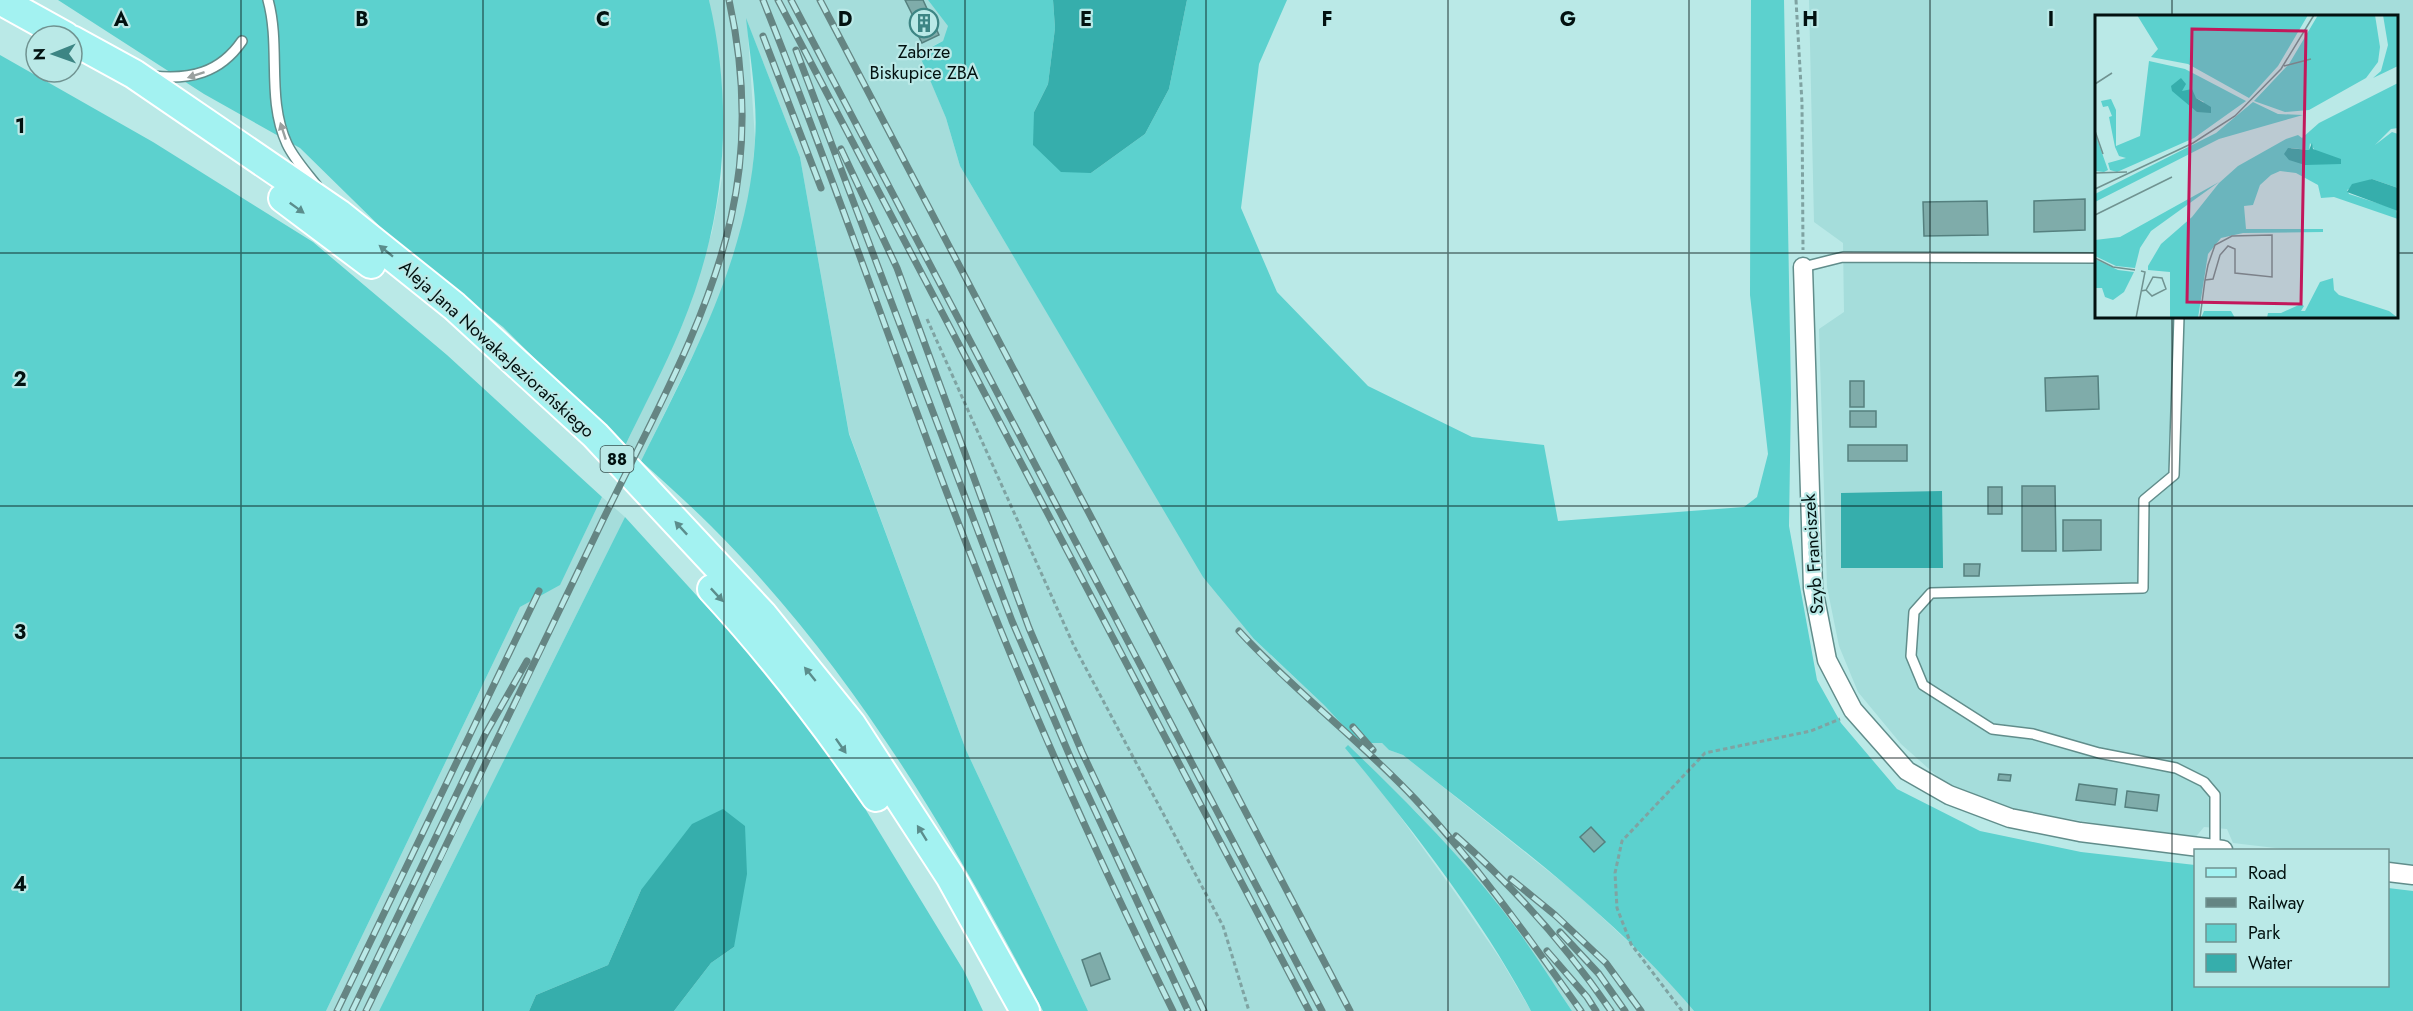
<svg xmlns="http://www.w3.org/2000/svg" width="2413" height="1011" viewBox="0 0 2413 1011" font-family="Jost,sans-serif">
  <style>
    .built { fill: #a5dddb; fill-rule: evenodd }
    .green { fill: #5cd1ce }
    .water { fill: #36aeac }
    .building { fill: #7facaa; stroke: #55807f; stroke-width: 1.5 }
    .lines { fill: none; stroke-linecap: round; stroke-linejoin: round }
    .lane-casing { stroke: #618d8b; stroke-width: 12 }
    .street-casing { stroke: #618d8b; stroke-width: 21 }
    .primary-casing { stroke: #fff; stroke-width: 32 }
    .path { stroke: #7fa3a2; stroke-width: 3; stroke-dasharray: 4.5 3; stroke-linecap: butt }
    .lane { stroke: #fff; stroke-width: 9 }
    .street { stroke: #fff; stroke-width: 18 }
    .primary { stroke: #a3f2f1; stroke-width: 28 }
    .rail-casing { stroke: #658583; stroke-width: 7 }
    .rail { stroke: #bae9e7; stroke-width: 4.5; stroke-dasharray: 14; stroke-linecap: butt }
    .oneway { fill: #9aa09f }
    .oneway2 { fill: #5b8d8c }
    .grid { fill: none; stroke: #021110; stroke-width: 1.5; stroke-opacity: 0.55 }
    .labels { text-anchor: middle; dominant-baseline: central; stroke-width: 4.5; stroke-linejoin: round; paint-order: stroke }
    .shield { fill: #bae9e7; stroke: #395250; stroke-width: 1.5 }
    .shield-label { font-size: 16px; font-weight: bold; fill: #021110 }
    .poi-label { font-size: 18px; fill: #021110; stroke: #bae9e7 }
    .street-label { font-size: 18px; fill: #021110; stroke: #bae9e7 }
    .inset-road { fill: none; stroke: #709391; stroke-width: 1.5 }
    .view { fill: #c2185b; fill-opacity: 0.15; stroke: #c2185b; stroke-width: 3 }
    .inset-edge { fill: none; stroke: #021110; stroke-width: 3 }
    .grid-label { font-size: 20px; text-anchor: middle; font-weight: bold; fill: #021110; stroke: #bae9e7; stroke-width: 4.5; stroke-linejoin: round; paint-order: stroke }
  </style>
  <rect width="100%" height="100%" fill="#bae9e7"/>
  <path class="built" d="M709 0H928L949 26 943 41 919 53 946 118 960 166 1204 577 1255 640 1325 706 1359 743H1382L1389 750 1403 755 1577 894 1663 974 1694 1011H1572L1520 934 1462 862 1416 812 1345 748 1386 797 1456 894 1501 960 1531 1011H1088L966 750 849 433 800 157 747 21 755 139 751 189 740 239 725 284 701 339 641 461 624 448 681 328 712 232 722 178 723 123 720 71Z
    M1809 0H2413V867L2388 863V850H2292L2233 843 2227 829 2204 827 2194 839 2013 810 1947 785 1901 744 1858 692 1839 646 1827 587 1819 329 1844 312 1843 243 1814 222ZM2096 16H2396V316H2096Z
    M602 497 625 517 379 1011H326L520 607 560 584Z"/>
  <path class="green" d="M58 0H709C735 112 725 222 681 328 664 369 643 408 624 448L503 327 404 250 300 148 204 94Z
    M928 0H1053L1055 28 1048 84 1034 112 1091 173 1145 134 1169 89 1187 0H1287L1259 64 1241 208 1277 292 1368 386 1472 437 1544 445 1558 521 1744 507 1757 497 1768 454 1750 295 1751 0H1784L1791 394 1789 526 1817 680 1841 723 1897 789 1980 831 2081 852 2195 865 2196 986H2388V888L2413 891V1011H1694C1611 912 1503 835 1403 755L1389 750 1382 743H1359L1325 706 1254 639 1203 577 960 166 946 118 919 54 943 41 948 26Z
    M746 18 800 157 849 434 966 750 1088 1011H1043C953 838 850 664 711 526 689 504 665 483 641 461 692 358 748 258 755 141 758 101 750 58 746 18Z
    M0 55 153 142 313 242 447 355 602 497 560 585 520 607 326 1011H0Z
    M625 517 750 654 833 756 964 971 983 1011H674L711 963 734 947 641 890 608 965 536 995 529 1011H379Z
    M1348 745C1409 804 1471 865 1521 935 1539 960 1555 986 1572 1011H1531C1483 920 1411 827 1345 748Z"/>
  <path class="water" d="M1053 0H1187L1169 89 1145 134 1091 173 1061 172 1033 145 1034 112 1048 84 1055 28Z
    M1942 491 1943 568H1841V493Z
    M723 809 745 826 747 874 734 947 711 963 674 1011H529L536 995 608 965 641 890 692 824Z"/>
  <path class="building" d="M905 0H923L939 35 922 43 914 27 918 26Z
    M2085 199V230L2034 232V201Z
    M1987 201 1988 235 1924 236 1923 202Z
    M2098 376 2099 409 2046 411 2045 378Z
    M1850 381H1864V407H1850Z
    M1850 411H1876V427H1850Z
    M1848 445H1907V461H1848Z
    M2022 486H2055L2056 551H2022Z
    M1988 487H2002V514H1988Z
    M2063 520H2101V550L2063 551Z
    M1964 564H1980L1979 576H1964Z
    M1999 774 2011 775 2010 781 1998 780Z
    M2079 784 2117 789 2115 805 2076 800Z
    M2127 791 2159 795 2157 811 2125 807Z
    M1591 827 1605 842 1594 852 1580 837Z
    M1100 953 1110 979 1091 986 1082 960Z"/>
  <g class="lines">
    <g class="lane-casing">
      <path id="lane" d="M268 0C281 47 266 99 287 144 294 159 307 173 317 186
        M153 76C190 80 220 73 242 41
        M1803 267 1843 257 2096 258
        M2179 316 2174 475 2144 500 2143 588 1931 593 1914 612 1911 656 1923 685 1992 729 2033 734 2099 753 2176 768 2204 782 2215 795V849"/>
    </g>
    <g class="street-casing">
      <path id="street" d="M1803 267 1813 588 1827 660 1853 710 1907 771 1949 795 2010 818 2080 832 2223 850
        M2388 872 2413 875"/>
    </g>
    <g class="primary-casing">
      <path id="primary" d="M0 0 65 36
        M72 40 134 74 339 214 454 306 595 435 763 615 851 724 950 876 1025 1011
        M283 198 371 264
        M712 589C772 654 826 724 876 797"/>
    </g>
    <path class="path" d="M1796 0 1802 103 1803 250
      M927 319 1074 646 1223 926 1249 1011
      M1682 1011 1631 944 1617 908 1615 873 1622 841 1705 753 1811 731 1840 719"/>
    <use href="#lane" class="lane"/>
    <use href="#street" class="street"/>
    <use href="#primary" class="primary"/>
    <g class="rail-casing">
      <path id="rail" d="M763 0C846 207 915 420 999 626 1052 757 1111 885 1173 1011
        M778 0 1309 1011
        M791 0 1322 1011
        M820 0 1350 1011
        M763 36 821 188
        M796 50 1012 621 1072 761 1188 1011
        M841 149 897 268 1029 628 1082 752 1204 1011
        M1239 631C1294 691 1361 741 1416 800 1478 866 1528 937 1581 1011
        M1353 727 1373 750
        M1456 836C1514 887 1567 947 1611 1011
        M1511 879 1555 915 1606 963 1641 1011
        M1560 932 1599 974 1625 1011
        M1547 951 1587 997 1596 1011
        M337 1011 539 591
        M352 1011 486 733 527 661
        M366 1011C445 850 522 688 600 526 647 428 707 325 731 218 747 146 745 72 729 0"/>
    </g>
    <use href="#rail" class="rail"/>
  </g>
  <defs><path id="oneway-solid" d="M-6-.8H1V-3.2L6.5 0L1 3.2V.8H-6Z" transform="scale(1.5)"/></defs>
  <g class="oneway">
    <use href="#oneway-solid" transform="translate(196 75) rotate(162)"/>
    <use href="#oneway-solid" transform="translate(283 131) rotate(-108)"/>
  </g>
  <g class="oneway2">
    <use href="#oneway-solid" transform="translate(297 208) rotate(36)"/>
    <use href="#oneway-solid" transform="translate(386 251) rotate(-141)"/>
    <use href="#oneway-solid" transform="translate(681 528) rotate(-133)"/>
    <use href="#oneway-solid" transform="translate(717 595) rotate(47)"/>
    <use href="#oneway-solid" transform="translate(810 674) rotate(-129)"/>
    <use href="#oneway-solid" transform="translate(841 746) rotate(55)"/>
    <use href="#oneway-solid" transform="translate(922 833) rotate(-122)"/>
  </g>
  <path class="grid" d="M241 0V1011M483 0V1011M724 0V1011M965 0V1011M1206 0V1011M1448 0V1011M1689 0V1011M1930 0V1011M2172 0V16M0 253H2096M2396 253H2413M2172 316V1011M0 506H2413M0 758H2413"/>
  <defs>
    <g id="building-ring" transform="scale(1.5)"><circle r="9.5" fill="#bae9e7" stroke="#3d8584" stroke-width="1.5"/><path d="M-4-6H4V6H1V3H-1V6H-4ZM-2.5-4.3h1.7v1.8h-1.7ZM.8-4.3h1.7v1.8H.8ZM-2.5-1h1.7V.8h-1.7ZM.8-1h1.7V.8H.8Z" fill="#3d8584"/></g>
  </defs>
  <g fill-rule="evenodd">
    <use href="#building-ring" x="924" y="23"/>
  </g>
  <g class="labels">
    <rect class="shield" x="600.5" y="446" width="33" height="26" rx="4.5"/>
    <g class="shield-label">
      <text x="617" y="459">88</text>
    </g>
    <g class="poi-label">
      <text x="924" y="52">Zabrze<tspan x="924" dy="21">Biskupice ZBA</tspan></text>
    </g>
    <g class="street-label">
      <text transform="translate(497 349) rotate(42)">Aleja Jana Nowaka-Jeziorańskiego</text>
      <text transform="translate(1813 554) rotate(-94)">Szyb Franciszek</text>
    </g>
  </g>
  <g transform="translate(2095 15)">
    <rect width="303" height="303" fill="#bae9e7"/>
    <path d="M42 0H213L183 51 154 83 93 49 56 42 63 34ZM223 0H280L285 32 283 47 271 63 214 95 190 97 159 86 194 49ZM288 0H303V51L278 63 286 56 293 30ZM54 46 90 54 151 86 99 123 22 157 15 155 13 148 31 143 24 141 20 132 14 102 17 101 13 91 8 92 6 86 16 84 21 95V131L45 121ZM86 63 87 76 109 87 101 94 85 79ZM303 68V113L296 114 280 130 297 117 303 119V173L277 164 252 175 254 179 301 194 303 204 239 182 226 183 223 170 201 158 185 156 176 160 165 170 158 190 149 191 151 214H228V217L148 218 126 223 113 239 103 303H75V257L53 255V251L66 229 97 202 124 168 143 151 191 124 203 120 207 123 224 108ZM215 128 221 137 238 142 194 145 196 133 214 135ZM158 87 183 99 208 100 124 124 0 187V179L121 118ZM0 118 13 155 9 157 0 156ZM124 167 56 216 45 233 40 253 21 251 0 241V225L25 222ZM0 244 23 255 39 257 29 277 18 285 10 282 7 273H0ZM238 263 239 275 244 280 294 296 303 303H172L173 298H186L206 289 209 291 206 296H210L225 267ZM109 296H136L140 303H106Z" fill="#5cd1ce" fill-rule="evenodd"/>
    <path d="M86 63 91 69 87 76 97 74 101 83 116 92V98L102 97 77 76 76 71ZM217 128 218 134 246 144V149L210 150 194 145 189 139 193 133 214 135ZM277 164 303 173V196L252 177 257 169Z" fill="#36aeac"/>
    <path class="inset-road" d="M189 51 216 44M0 69 17 58M0 116 8 139M0 158 32 157M0 174 98 128 140 101 186 54 219 0M0 200 77 162M0 243 18 252 40 255M46 276 51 275 58 262 67 263 71 274 57 281 51 275M41 303 50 257 46 256M105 303 110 265 113 250 120 230 137 221 177 220V262L140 258V234L133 231 125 240 118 264 110 265"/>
    <path class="view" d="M97 14 211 16 206 289 92 287Z"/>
    <rect width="303" height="303" class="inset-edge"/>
  </g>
  <g class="grid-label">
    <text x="121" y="26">A</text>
    <text x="362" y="26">B</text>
    <text x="603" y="26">C</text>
    <text x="845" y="26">D</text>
    <text x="1086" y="26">E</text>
    <text x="1327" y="26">F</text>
    <text x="1568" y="26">G</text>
    <text x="1810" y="26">H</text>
    <text x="2051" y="26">I</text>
    <text x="20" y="133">1</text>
    <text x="20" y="386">2</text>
    <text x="20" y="639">3</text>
    <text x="20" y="891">4</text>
  </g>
  <rect x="2194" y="849" width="195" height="138" fill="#bae9e7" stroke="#709391" stroke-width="1.5"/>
  <rect x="2206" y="868" width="30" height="9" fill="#a3f2f1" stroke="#709391" stroke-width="1.5"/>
  <text x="2248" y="879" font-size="18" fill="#021110">Road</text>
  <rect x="2206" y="898" width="30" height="9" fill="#658583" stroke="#709391" stroke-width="1.5"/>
  <text x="2248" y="909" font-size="18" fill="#021110">Railway</text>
  <rect x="2206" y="924" width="30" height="18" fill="#5cd1ce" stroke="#709391" stroke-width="1.5"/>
  <text x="2248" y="939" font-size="18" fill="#021110">Park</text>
  <rect x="2206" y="954" width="30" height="18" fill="#36aeac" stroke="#709391" stroke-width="1.5"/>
  <text x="2248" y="969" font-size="18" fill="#021110">Water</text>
  <g transform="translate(54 54) rotate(269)"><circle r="28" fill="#bae9e7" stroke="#709391" stroke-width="1.5"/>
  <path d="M0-4.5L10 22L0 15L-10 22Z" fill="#3d8584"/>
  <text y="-9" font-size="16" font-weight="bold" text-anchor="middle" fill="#021110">N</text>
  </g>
</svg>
